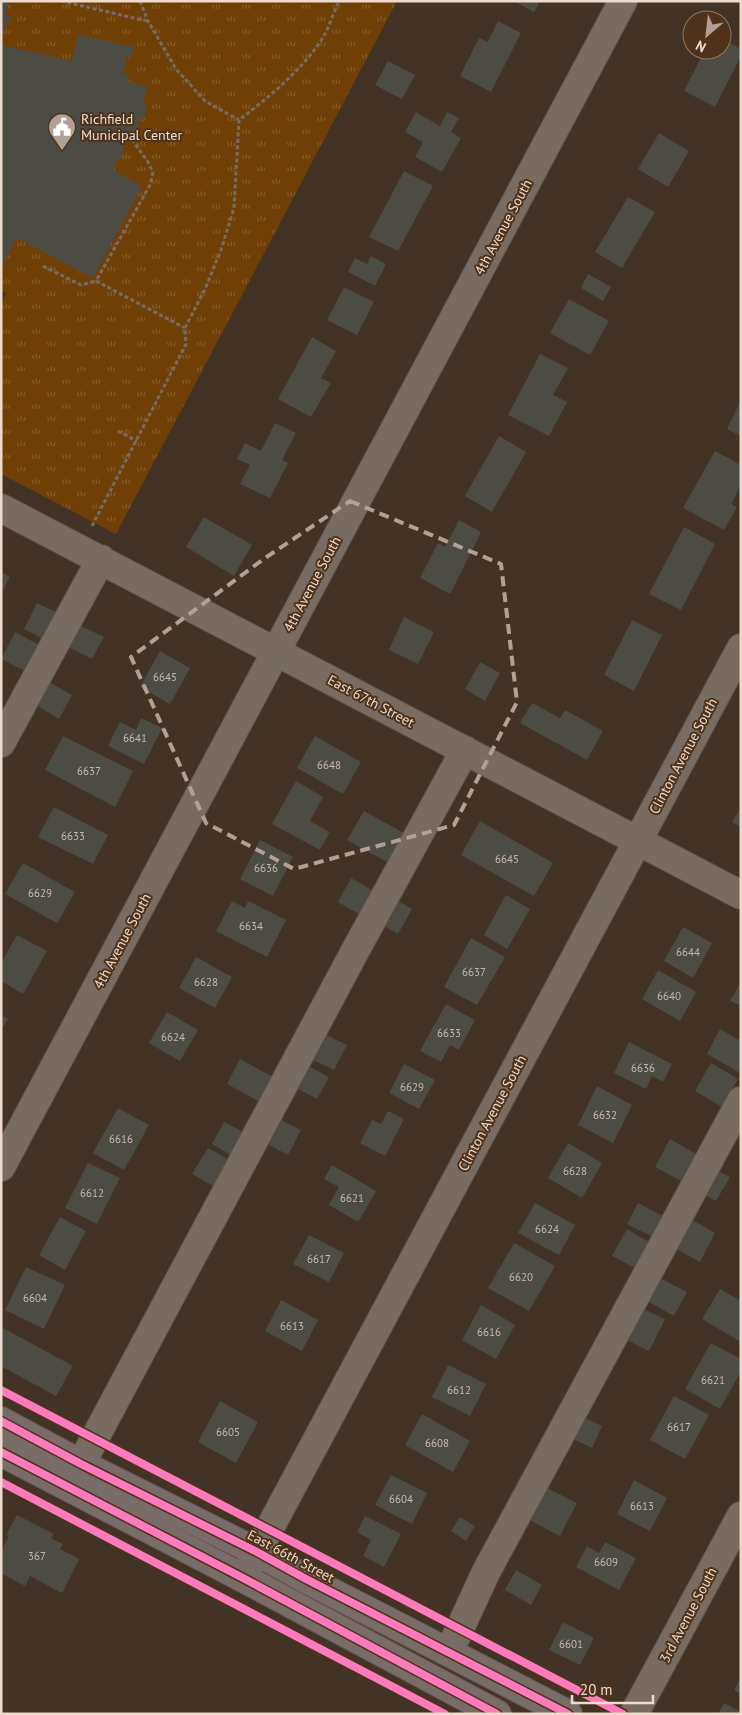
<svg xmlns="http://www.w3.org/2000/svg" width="742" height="1715" viewBox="0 0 742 1715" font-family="'PT Sans',sans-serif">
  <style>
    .park { fill: url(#park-tufts) }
    .building { fill: #4c4c45 }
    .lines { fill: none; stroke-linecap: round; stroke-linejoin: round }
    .minor-casing { stroke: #5e5145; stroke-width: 30 }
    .major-casing { stroke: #5e5145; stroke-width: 30 }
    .path { stroke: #766a62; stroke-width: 3; stroke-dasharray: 4 2.5; stroke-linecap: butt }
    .minor { stroke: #786c62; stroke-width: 28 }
    .major { stroke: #796b67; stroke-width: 28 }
    .cycleway-casing { stroke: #4e321a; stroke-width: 11 }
    .cycleway { stroke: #fd7abc; stroke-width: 8 }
    .marked { fill: none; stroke: #b1a093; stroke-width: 4; stroke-dasharray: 10 6; stroke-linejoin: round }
    .labels { text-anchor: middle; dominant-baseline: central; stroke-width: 4; stroke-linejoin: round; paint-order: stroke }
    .number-label { font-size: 11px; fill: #c5b7ab }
    .poi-label { font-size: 14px; fill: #eddbcd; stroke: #4e321a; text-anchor: start }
    .street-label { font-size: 14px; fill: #eddbcd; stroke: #4e321a }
  </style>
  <defs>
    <pattern id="park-tufts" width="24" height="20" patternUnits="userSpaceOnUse" patternTransform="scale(1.25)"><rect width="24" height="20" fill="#703f06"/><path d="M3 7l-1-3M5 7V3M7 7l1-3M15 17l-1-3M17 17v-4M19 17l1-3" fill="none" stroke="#855a29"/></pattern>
  </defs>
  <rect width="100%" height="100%" fill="#423326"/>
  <path class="park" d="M1 1H397L116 534 1 474V303L6 293 1 290Z"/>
  <path class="building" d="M1 1H10L4 13 11 17 1 35Z
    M514 1H540L534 12Z
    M498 21 521 33 491 92 460 76 479 38 488 42Z
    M78 35 134 47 131 58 127 57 123 73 129 75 128 82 147 86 143 102 147 103 144 119 140 118 136 135 122 132 120 143 125 144 121 159 117 158 114 171 142 186 93 278 17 238 1 267V45L72 61Z
    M726 41 741 49V56L715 107 684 91 705 50H710L719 54Z
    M388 61 415 75 402 99 375 85Z
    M416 112 440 126 447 112 459 118 451 132 461 138 442 172 415 157 423 142 405 132Z
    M659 133 689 151 668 187 638 169Z
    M404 171 433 186 398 251 369 237Z
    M628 197 655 212 622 268 595 252Z
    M371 256 386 264 375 286 348 272 355 258 367 264Z
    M588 274 611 287 603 301 581 288Z
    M344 287 374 302 357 335 327 320Z
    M569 299 609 321 590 355 550 333Z
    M312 337 336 351 321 378 331 383 311 417 278 399Z
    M540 354 568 368 553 395 567 402 549 436 508 415Z
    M741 401V436L727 429Z
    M275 423 296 433 282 460 288 463 270 498 240 484 250 465 237 459 245 443 261 451Z
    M499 436 526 452 492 512 465 496Z
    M715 451 741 465V485L731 504 737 507 724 530 683 508Z
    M204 517 252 545 234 576 186 547Z
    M459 520 481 532 450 594 420 578 438 543 445 547Z
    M684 527 715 544 681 610 649 594Z
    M1 572 10 577 1 593Z
    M37 603 58 613 45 640 24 629Z
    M404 617 434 632 418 664 389 650Z
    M632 620 662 635 634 691 604 675Z
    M79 625 104 637 92 659 68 647Z
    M15 632 41 646 27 672 1 659Z
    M160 651 190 668 170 704 140 687Z
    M480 662 500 673 485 701 465 689Z
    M49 682 72 695 59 719 36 705Z
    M532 703 560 718 565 710 603 731 587 760 520 723Z
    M141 718 162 728 144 764 108 746 120 722 136 730Z
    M63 736 133 771 115 807 45 770Z
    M315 736 361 762 343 794 297 768Z
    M296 781 323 797 310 821 330 832 320 850 272 824Z
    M54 807 108 835 93 864 38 837Z
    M741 807V827L732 822Z
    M364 811 404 833 389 863 347 840Z
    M480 821 553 863 534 896 461 855Z
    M260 840 293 857 273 896 240 879Z
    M23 863 75 892 57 923 5 894Z
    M351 878 374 891 361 915 338 902Z
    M506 895 530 909 507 949 484 935Z
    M393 898 412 909 398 934 379 923Z
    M232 901 245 908 248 901 286 920 267 957 216 931Z
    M683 927 712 943 693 978 664 961Z
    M17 935 47 951 23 994 1 981V963Z
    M471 938 505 957 477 1005 444 987Z
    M196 957 232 977 215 1008 179 988Z
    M658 970 696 992 680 1021 642 999Z
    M741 982V1006L730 1001Z
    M446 1004 475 1020 459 1050 450 1045 441 1062 420 1051Z
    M167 1012 198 1030 180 1061 149 1043Z
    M1 1015 8 1019 1 1030Z
    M720 1029 741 1041 740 1073 707 1054Z
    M322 1033 347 1045 334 1070 309 1058Z
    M629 1042 672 1064 663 1082 652 1076 646 1089 614 1073Z
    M240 1059 273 1077 260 1102 227 1084Z
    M711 1063 738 1079 722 1107 695 1091Z
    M404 1064 435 1080 419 1109 389 1093Z
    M306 1065 329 1077 317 1099 294 1087Z
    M597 1086 632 1105 613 1143 578 1125Z
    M118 1108 149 1125 124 1170 93 1153Z
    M388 1111 404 1119 385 1156 360 1143 372 1120 381 1124Z
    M277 1118 301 1130 288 1155 264 1142Z
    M224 1122 245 1133 231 1155 212 1144Z
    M670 1139 696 1154 681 1181 655 1167Z
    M568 1143 602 1163 582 1198 548 1178Z
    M208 1148 231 1161 215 1187 192 1174Z
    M88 1163 120 1178 97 1224 65 1208Z
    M332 1165 376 1191 358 1222 329 1205 339 1187 324 1179Z
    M710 1167 730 1177 716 1201 698 1191Z
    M535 1203 575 1225 559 1255 518 1233Z
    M638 1203 663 1216 653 1237 627 1224Z
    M60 1217 86 1231 65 1270 39 1255Z
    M687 1217 715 1233 700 1262 671 1246Z
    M627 1229 649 1242 635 1268 612 1256Z
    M309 1235 344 1253 329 1282 293 1264Z
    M514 1243 555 1266 529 1311 488 1288Z
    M26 1267 65 1285 44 1329 5 1310Z
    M658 1277 687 1292 674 1316 645 1300Z
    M720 1289 741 1301V1342L702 1319Z
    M281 1300 318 1320 302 1351 265 1331Z
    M481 1305 515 1325 496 1359 462 1340Z
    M641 1308 665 1319 649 1351 625 1339Z
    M1 1327 73 1366 56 1396 1 1366Z
    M711 1343 741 1359V1371L720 1409 685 1389Z
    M448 1365 486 1384 470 1416 432 1397Z
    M674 1396 709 1415 685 1459 650 1440Z
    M220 1401 258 1422 236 1463 198 1442Z
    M575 1413 602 1426 592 1448 565 1435Z
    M422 1414 470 1441 453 1472 405 1445Z
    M391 1475 427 1493 412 1524 375 1505Z
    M634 1480 667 1498 650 1531 617 1514Z
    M543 1486 577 1503 560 1536 527 1519Z
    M17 1515 54 1534 51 1538 63 1544 60 1549 79 1559 62 1593 30 1576 25 1586 1 1573V1552L9 1536 6 1535Z
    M365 1516 401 1534 384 1567 363 1556 371 1540 357 1532Z
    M460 1517 475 1526 466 1541 451 1531Z
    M605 1542 636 1558 619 1590 576 1567 587 1546 599 1553Z
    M516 1570 542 1585 531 1605 505 1590Z
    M563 1622 594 1638 580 1665 549 1650Z
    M741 1678V1694L734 1690Z
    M724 1703 741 1712V1714H718Z"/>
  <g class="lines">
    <g class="minor-casing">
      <path id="minor" d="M1 508 741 895
        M1 743 101 559
        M1 1167 623 1
        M81 1464 354 953 465 750
        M243 1578 741 648
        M449 1652 486 1572 741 1101
        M634 1714 741 1516"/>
    </g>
    <g class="major-casing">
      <path id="major" d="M1 1421 81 1464 257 1552 306 1579 568 1714
        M1 1452 243 1578 497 1714"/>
    </g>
    <path class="path" d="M61 1 147 21
      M140 1 148 21 176 69 205 101 239 120
      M128 134 148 162 153 172 150 185 96 281 185 328
      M43 266 81 285 96 281
      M118 431 137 441
      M92 526 186 344 185 328 205 289 221 250 234 208 239 120C269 97 306 67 325 34 330 24 334 12 339 1"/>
    <use href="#minor" class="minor"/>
    <use href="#major" class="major"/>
    <g class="cycleway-casing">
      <path id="cycleway" d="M1 1390 623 1714
        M1 1421 81 1464 257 1552 306 1579 568 1714
        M1 1452 243 1578 497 1714
        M1 1482 445 1714"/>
    </g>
    <use href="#cycleway" class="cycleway"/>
  </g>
  <path class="marked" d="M350 501 501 564 517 702 454 825 294 869 206 823 131 657 265 558Z"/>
  <defs>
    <g id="civic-pin" transform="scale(1.4375)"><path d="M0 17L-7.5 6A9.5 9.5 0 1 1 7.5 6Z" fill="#b1a093" stroke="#4e321a"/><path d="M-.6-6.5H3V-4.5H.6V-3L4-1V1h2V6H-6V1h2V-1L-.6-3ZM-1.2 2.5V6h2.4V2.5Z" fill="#fff"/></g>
  </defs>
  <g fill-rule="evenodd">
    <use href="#civic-pin" x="62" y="127"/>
  </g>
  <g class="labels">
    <g class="number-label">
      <text x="165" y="677">6645</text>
      <text x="135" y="738">6641</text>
      <text x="329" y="765">6648</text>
      <text x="89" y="771">6637</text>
      <text x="73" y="836">6633</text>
      <text x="507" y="859">6645</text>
      <text x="266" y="868">6636</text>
      <text x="40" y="893">6629</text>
      <text x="251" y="926">6634</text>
      <text x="688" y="952">6644</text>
      <text x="474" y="972">6637</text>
      <text x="206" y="982">6628</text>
      <text x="669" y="996">6640</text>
      <text x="449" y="1033">6633</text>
      <text x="173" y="1037">6624</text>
      <text x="643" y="1068">6636</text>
      <text x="412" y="1087">6629</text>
      <text x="605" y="1115">6632</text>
      <text x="121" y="1139">6616</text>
      <text x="575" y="1171">6628</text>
      <text x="92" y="1193">6612</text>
      <text x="352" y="1198">6621</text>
      <text x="547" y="1229">6624</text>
      <text x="319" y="1259">6617</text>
      <text x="521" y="1277">6620</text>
      <text x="35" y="1298">6604</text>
      <text x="292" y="1326">6613</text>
      <text x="489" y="1332">6616</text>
      <text x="713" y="1380">6621</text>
      <text x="459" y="1390">6612</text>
      <text x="679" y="1427">6617</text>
      <text x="228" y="1432">6605</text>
      <text x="437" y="1443">6608</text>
      <text x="401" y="1499">6604</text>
      <text x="642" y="1506">6613</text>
      <text x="37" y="1556">367</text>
      <text x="606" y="1562">6609</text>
      <text x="571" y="1644">6601</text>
    </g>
    <g class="poi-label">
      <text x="81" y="119">Richfield<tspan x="81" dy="16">Municipal Center</tspan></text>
    </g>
    <g class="street-label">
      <text transform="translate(503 227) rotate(-62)">4th Avenue South</text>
      <text transform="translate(312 584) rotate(-62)">4th Avenue South</text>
      <text transform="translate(371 701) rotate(28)">East 67th Street</text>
      <text transform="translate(683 756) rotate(-62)">Clinton Avenue South</text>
      <text transform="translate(122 941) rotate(-62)">4th Avenue South</text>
      <text transform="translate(492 1113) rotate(-62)">Clinton Avenue South</text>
      <text transform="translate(291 1556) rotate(28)">East 66th Street</text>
      <text transform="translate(688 1615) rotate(-62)">3rd Avenue South</text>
    </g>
  </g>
  <rect width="742" height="1715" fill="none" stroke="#eddbcd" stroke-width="5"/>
  <g transform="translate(707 35) rotate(208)"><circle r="24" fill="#4e321a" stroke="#8e7662"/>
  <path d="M0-4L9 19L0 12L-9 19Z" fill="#b1a093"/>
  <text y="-8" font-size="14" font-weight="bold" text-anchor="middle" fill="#eddbcd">N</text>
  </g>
  <path d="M572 1695v8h81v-8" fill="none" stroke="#eddbcd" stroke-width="2.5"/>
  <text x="580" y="1695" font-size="15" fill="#eddbcd" stroke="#4e321a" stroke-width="4" paint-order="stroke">20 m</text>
</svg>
